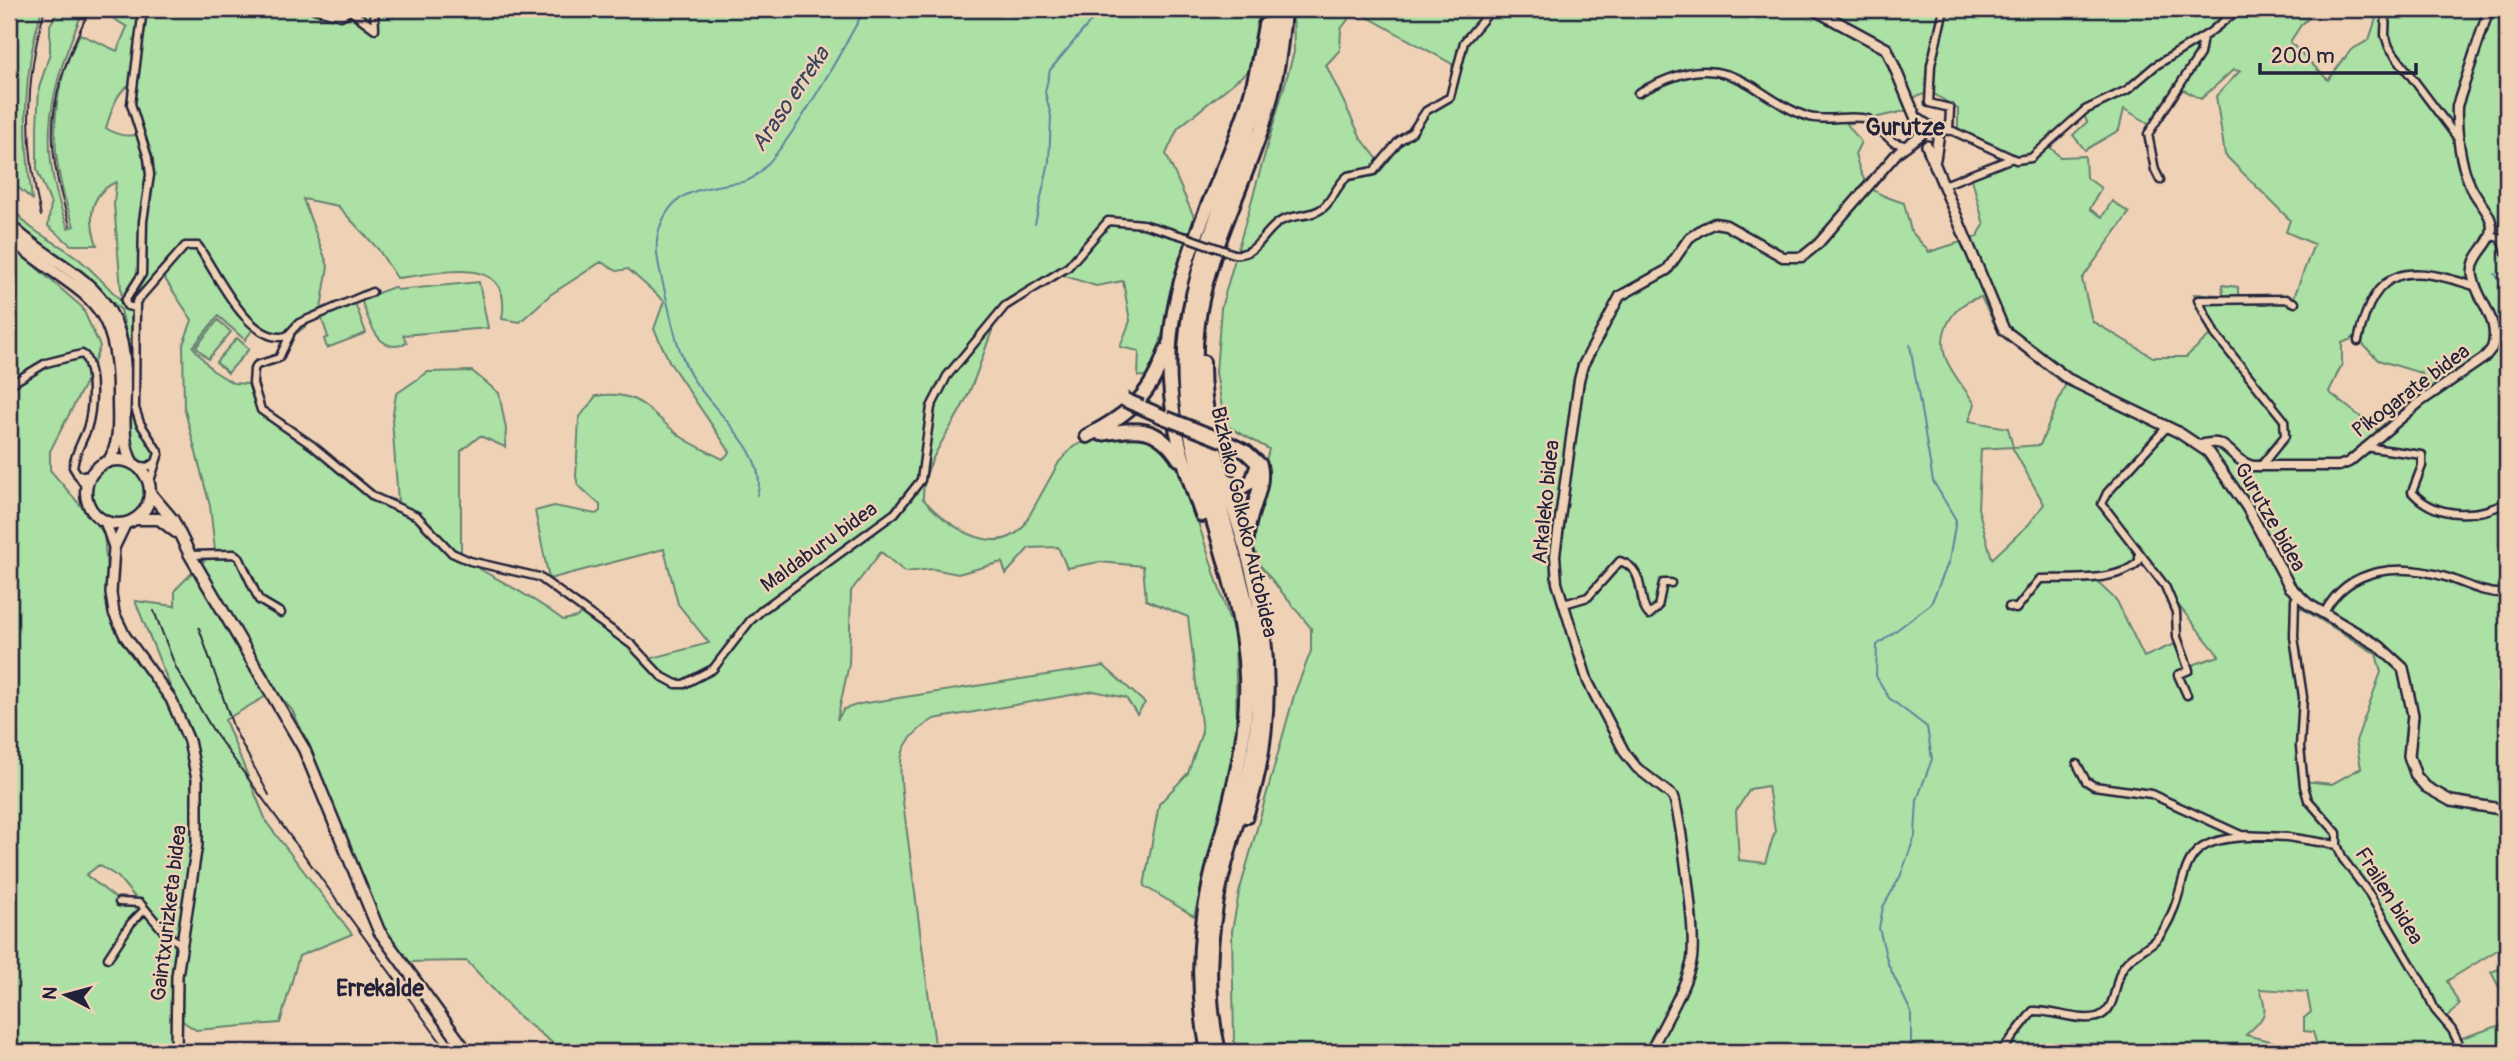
<svg xmlns="http://www.w3.org/2000/svg" width="2516" height="1061" viewBox="0 0 2516 1061" font-family="Pangolin,sans-serif">
  <style>
    .green { fill: #abe1a4; stroke: #668270; stroke-width: 2; fill-rule: evenodd }
    .lines { fill: none; stroke-linecap: round; stroke-linejoin: round }
    .stream { stroke: #5d84a1; stroke-width: 2 }
    .minor-casing { stroke: #22223b; stroke-width: 11 }
    .tertiary-casing { stroke: #22223b; stroke-width: 13 }
    .secondary-casing { stroke: #22223b; stroke-width: 14 }
    .primary-casing { stroke: #22223b; stroke-width: 15 }
    .motorway-casing { stroke: #22223b; stroke-width: 18 }
    .minor { stroke: #efd2b6; stroke-width: 6 }
    .tertiary { stroke: #efd2b6; stroke-width: 8 }
    .secondary { stroke: #efd2b6; stroke-width: 9 }
    .primary { stroke: #efd2b6; stroke-width: 10 }
    .motorway { stroke: #efd2b6; stroke-width: 12 }
    .rail { stroke: #22223b; stroke-width: 2 }
    .minor-bridge-casing { stroke: #22223b; stroke-width: 11; stroke-linecap: butt }
    .motorway-bridge-casing { stroke: #22223b; stroke-width: 18; stroke-linecap: butt }
    .minor-bridge { stroke: #efd2b6; stroke-width: 6 }
    .motorway-bridge { stroke: #efd2b6; stroke-width: 12 }
    .labels { text-anchor: middle; dominant-baseline: central; stroke-width: 5; stroke-linejoin: round; paint-order: stroke }
    .street-label { font-size: 21px; fill: #22223b; stroke: #efd2b6 }
    .water-label { font-size: 23px; font-style: italic; fill: #36435d; stroke: #efd2b6 }
    .neighbourhood-label { font-size: 23px; font-weight: bold; fill: #22223b; stroke: #efd2b6 }
  </style>
  <rect width="100%" height="100%" fill="#efd2b6"/>
  <filter id="ink" filterUnits="userSpaceOnUse"><feTurbulence type="fractalNoise" baseFrequency=".0143" numOctaves="2"/><feDisplacementMap in="SourceGraphic" scale="14" xChannelSelector="R" yChannelSelector="G"/><feConvolveMatrix kernelMatrix="1 2 1 2 8 2 1 2 1" color-interpolation-filters="sRGB"/></filter>
  <g filter="url(#ink)">
    <path class="green" d="M17 9H42C22 74 23 132 32 199L9 180V34Z
      M59 9H84C50 87 35 145 68 228L74 226C49 161 46 97 80 34L117 51 127 27 98 9H1260L1248 71 1178 128 1166 154 1194 217 1151 377 1138 376 1139 351 1120 347 1130 321 1123 281 1096 286 1062 275 1005 301C988 333 981 369 965 401 950 433 922 463 923 499 946 525 995 559 1023 527L1059 462 1073 447 1085 441 1134 432 1165 445 1185 482 1235 637 1237 728 1224 802 1194 916 1144 886 1159 804 1188 773 1202 732 1188 617 1146 600 1143 566 1099 562 1067 568 1058 547 1029 548 1006 574 1002 562 958 574 933 569 905 572 881 552 851 591 849 664 837 720 844 709 860 704 1104 666 1145 703 1137 714 1126 698 1094 691 934 719C895 743 899 760 903 802L936 1052H564L517 1015 467 961 408 962 386 931 356 865 309 745 292 710 275 691 225 720 267 823 352 934 299 956 280 1023 196 1030 176 1017 174 1052H9V244L82 307 100 346 89 376 50 451V470L104 533 109 598 146 669 177 703 135 601 175 606V590L215 550 210 506 184 407 183 345 192 320 161 273 123 303 132 313 131 353 121 310 81 273 9 219V200C25 232 48 236 75 256 93 270 107 286 122 302L114 204 116 182C89 194 88 219 97 245H71L48 226 51 204 37 170V126L39 88 50 53V25ZM135 82 134 106 140 134C126 137 118 136 106 128 112 110 116 89 135 82ZM303 199 338 206 378 249 397 278C439 274 514 251 502 319L520 322 550 295 601 262 617 271 628 269 664 301 654 329 670 363 730 452 723 459C709 452 693 445 680 436 650 413 640 389 596 396L579 418 576 477 578 485 600 505V511L596 514 554 506 535 511 549 579 664 549 678 604 709 643 642 661 612 630 582 611 577 617 563 620C531 595 495 579 461 558V451L480 436 505 447 506 429 499 393 472 371 428 372 396 394 392 420 398 501 381 496 262 409 256 389 249 384 233 383 212 370 193 347 218 316 245 340 253 329C283 354 294 333 320 315L328 266ZM99 865 118 877 138 901 118 900 86 875Z
      M1293 9H2319L2301 25 2290 42 2328 80 2351 50 2369 40 2379 9H2507V944L2447 981 2459 1004 2444 1023 2456 1040 2507 1023V1052H2319L2313 1032 2304 1031V1018L2311 1012 2307 992 2260 989C2269 1014 2265 1017 2246 1035L2273 1042 2269 1052H1238L1234 1041 1232 931 1239 893 1295 692 1311 651V628L1251 554 1249 531 1269 449 1225 425 1216 372 1221 308 1294 52ZM1355 10 1452 64 1455 88 1380 162 1361 138 1326 65 1340 50 1341 29ZM2233 70 2240 71 2216 96 2225 155 2290 220 2286 232 2314 244 2294 297 2238 295V287L2222 285 2223 295 2194 294 2210 335 2186 357H2153L2092 321 2082 279 2129 213 2112 201 2102 217 2090 209 2101 188 2086 177 2085 156 2060 157 2044 141 2082 110 2087 122 2073 135 2085 150 2119 130 2124 109 2152 125 2176 86 2201 99ZM1931 92 1958 109V129L2003 153V166L1971 175 1984 225 1977 237 1929 252 1911 231 1904 203C1870 192 1864 188 1855 154L1861 142 1847 124 1910 110 1912 98ZM1981 297 1997 329 2066 383 2040 445 2013 447 2008 428 1969 421 1975 404C1966 390 1950 372 1945 356 1937 329 1956 302 1981 297ZM2356 337 2378 360 2421 373 2434 390 2407 404 2377 430 2329 392 2342 364V343ZM2012 447 2044 504 2029 524 1992 559 1978 508 1981 449ZM2144 562 2219 656 2186 667 2174 644 2144 657 2117 601 2093 578ZM2296 605 2376 654 2381 672 2356 741 2361 768 2332 784 2304 781 2300 744 2304 705 2293 632ZM1768 786 1775 831 1765 863 1739 860 1736 811 1750 789Z
      M479 282 488 328 403 335 407 343C378 357 368 319 361 299L394 287 397 290Z
      M355 303 366 333 327 348 324 339 328 337 321 316Z
      M218 320 231 332 208 359 196 347Z
      M237 338 249 349 228 373 216 362Z
      M132 406 137 425 155 449 153 461 147 464C125 457 130 424 132 406Z
      M90 491a28 28 0 1 1 56 0a28 28 0 1 1-56 0Z
      M2507 966V1002L2491 972Z"/>
    <g class="lines">
      <path class="stream" d="M1035 224 1049 162 1051 116 1045 92 1050 70 1101 9
        M2495 274 2507 291
        M757 495C771 453 709 409 690 374 676 347 671 317 664 288 660 271 653 247 659 230 671 193 694 190 728 184 735 183 744 183 749 180 782 163 845 45 865 9
        M1907 1052 1911 1047V1012L1888 964 1879 928 1883 907 1900 877 1915 836 1917 800 1932 759 1927 727 1889 698 1876 676 1877 645 1931 604 1949 561 1956 520 1933 481 1910 345"/>
      <g class="minor-casing">
        <path id="minor" d="M314 9 341 16 353 9
          M1944 9 1931 65 1929 103 1950 108 1949 130
          M2386 9 2385 35 2389 47 2459 140
          M352 12 375 29 374 9
          M1638 93C1678 72 1709 60 1751 85 1770 97 1787 110 1809 117 1828 122 1849 114 1868 119L1893 142 1907 146
          M1936 130 1953 131 2016 160 2031 158 2085 110 2127 90 2155 66 2209 33 2239 9
          M2160 180 2155 170 2148 134 2200 54 2203 37
          M1944 185 2010 159
          M2491 236 2500 238 2507 254
          M1234 254C1257 257 1263 231 1281 221 1294 214 1313 217 1324 207 1334 198 1337 184 1348 176L1374 171 1399 141 1412 132 1426 111 1450 97 1464 42 1492 9
          M136 308 127 306 125 301 142 274 143 221 150 175 148 158 131 104 143 9
          M290 335 279 358 257 365 254 369 253 384 261 410 313 446 374 497 417 516 452 553 470 561 539 577 632 645 661 676 676 684H684L713 669 750 621 762 610 895 513 921 480 931 407 947 376 1005 306 1068 267 1108 221 1143 224 1186 237
          M2358 341C2375 262 2409 265 2477 287
          M9 385 46 363 82 354 85 356C95 375 93 409 87 429 82 442 75 453 73 467L87 489
          M2166 428 2107 493 2102 504 2165 586 2176 612 2177 637 2189 670 2178 675 2187 695
          M2365 447 2422 455V466L2412 492C2436 519 2478 518 2507 502
          M136 465 147 467 156 462
          M2260 467 2285 436 2284 420 2215 334 2198 300 2286 299 2295 303
          M77 474 90 477
          M149 484 159 453 140 423 135 408 136 302 185 246H198C216 272 249 346 287 336L299 323 372 292
          M190 555 234 554 239 557 259 600 281 613
          M2298 596 2295 600 2294 637 2303 697 2300 747 2304 786 2308 800 2337 833V845L2343 859 2370 895 2425 988 2435 1010 2452 1030 2463 1052
          M1564 604 1588 597 1620 561C1648 570 1636 602 1649 615L1658 607 1663 583H1671
          M2009 607 2016 609 2040 579C2067 578 2119 583 2139 561V553
          M2324 613C2349 565 2403 563 2449 578 2468 585 2487 595 2507 593
          M2077 764 2086 781 2094 786 2151 794 2241 835 2288 837 2337 845
          M119 902 140 903 166 934 181 944
          M108 958 131 923 145 909
          M2001 1052 2033 1011C2053 1010 2078 1022 2097 1017 2116 1011 2114 986 2121 971 2129 953 2153 948 2163 931 2195 879 2168 838 2251 837"/>
      </g>
      <g class="tertiary-casing">
        <path id="tertiary" d="M2200 445C2230 435 2227 459 2253 466H2339L2349 462 2420 402 2484 358 2492 348C2501 320 2478 302 2473 277 2469 255 2492 246 2492 228 2492 213 2476 200 2470 185 2460 163 2456 130 2457 106L2489 9
          M1650 1052C1664 1023 1682 996 1691 964 1698 939 1681 825 1674 797L1637 768 1625 753 1588 682 1557 583 1555 555 1579 380 1583 365 1620 296 1667 270 1689 238 1702 229 1715 223 1726 225 1783 257H1802L1818 244 1898 152 1921 135"/>
      </g>
      <g class="secondary-casing">
        <path id="secondary" d="M1813 9 1887 49 1922 133
          M1918 119 1939 133 1935 159
          M1927 146 2004 330 2068 379 2178 432 2208 452 2247 507 2290 587 2308 604 2379 646 2403 668 2413 715 2409 756 2416 776 2426 787 2451 801 2507 810
          M105 521 114 547
          M126 523 114 548 111 593 114 613 125 636 171 699 189 741 197 779V844L177 976 176 1052"/>
      </g>
      <g class="primary-casing">
        <path id="primary" d="M9 22 13 9
          M9 224C40 257 87 271 110 312 140 363 112 430 133 464
          M9 237C78 298 120 289 118 400 118 421 121 444 108 462
          M86 492a32 32 0 1 1 64 0a32 32 0 1 1-64 0Z
          M150 493 173 520 190 555 304 749 379 931 467 1052
          M137 519H159L176 532"/>
      </g>
      <g class="motorway-casing">
        <path id="motorway" d="M1203 362C1202 430 1229 489 1247 553 1272 638 1275 732 1246 816
          M1141 407 1166 418
          M1101 434C1138 428 1157 425 1179 459
          M1087 436C1129 414 1151 396 1166 350
          M1224 441 1246 452 1260 465C1266 490 1246 514 1247 540
          M1221 475 1229 482 1242 487 1252 481 1257 467
          M1202 515C1181 460 1166 404 1170 344 1175 263 1219 188 1245 113 1255 84 1260 54 1265 25
          M1208 1052C1197 996 1198 937 1210 882 1226 812 1249 748 1246 676 1241 554 1170 456 1187 329 1201 216 1270 125 1273 9
          M1219 1052C1206 998 1208 936 1221 881 1236 819 1259 757 1258 692 1256 562 1181 458 1198 323 1206 260 1235 204 1256 145 1273 101 1281 56 1284 9"/>
      </g>
      <use href="#minor" class="minor"/>
      <use href="#tertiary" class="tertiary"/>
      <use href="#secondary" class="secondary"/>
      <use href="#primary" class="primary"/>
      <use href="#motorway" class="motorway"/>
      <path class="rail" d="M41 216C24 146 25 77 45 9
        M70 225C41 136 49 92 90 9
        M154 611 176 668 214 732 448 1052
        M199 628 234 729 269 795"/>
      <g class="minor-bridge-casing">
        <path id="minor-bridge" d="M1186 237 1234 254"/>
      </g>
      <g class="motorway-bridge-casing">
        <path id="motorway-bridge" d="M1125 400 1141 407
          M1166 418 1224 441"/>
      </g>
      <use href="#minor-bridge" class="minor-bridge"/>
      <use href="#motorway-bridge" class="motorway-bridge"/>
    </g>
  </g>
  <g class="labels">
    <g class="street-label">
      <text transform="translate(2411 391) rotate(-37)">Pikogarate bidea</text>
      <text transform="translate(1546 502) rotate(-84)">Arkaleko bidea</text>
      <text transform="translate(2270 517) rotate(60)">Gurutze bidea</text>
      <text transform="translate(1244 522) rotate(77)">Bizkaiko Golkoko Autobidea</text>
      <text transform="translate(819 547) rotate(-36)">Maldaburu bidea</text>
      <text transform="translate(2389 896) rotate(58)">Frailen bidea</text>
      <text transform="translate(169 913) rotate(-83)">Gaintxurizketa bidea</text>
    </g>
    <g class="water-label">
      <text transform="translate(790 99) rotate(-56)">Araso erreka</text>
    </g>
    <g class="neighbourhood-label">
      <text x="1905" y="127">Gurutze</text>
      <text x="380" y="988">Errekalde</text>
    </g>
  </g>
  <rect width="2516" height="1061" fill="none" stroke="#efd2b6" stroke-width="35"/>
  <rect x="18" y="18" width="2481" height="1026" fill="none" stroke="#22223b" stroke-width="2.5" filter="url(#ink)"/>
  <g transform="translate(66 995) rotate(276)" stroke="#efd2b6" stroke-width="5" paint-order="stroke">
  <path d="M0-5L12 26L0 18L-12 26Z" fill="#22223b"/>
  <text y="-10" font-size="19" font-weight="bold" text-anchor="middle" fill="#22223b">N</text>
  </g>
  <path d="M2260 63v10h156v-10" fill="none" stroke="#22223b" stroke-width="3.5"/>
  <text x="2271" y="63" font-size="21" fill="#22223b" stroke="#efd2b6" stroke-width="5" paint-order="stroke">200 m</text>
</svg>
